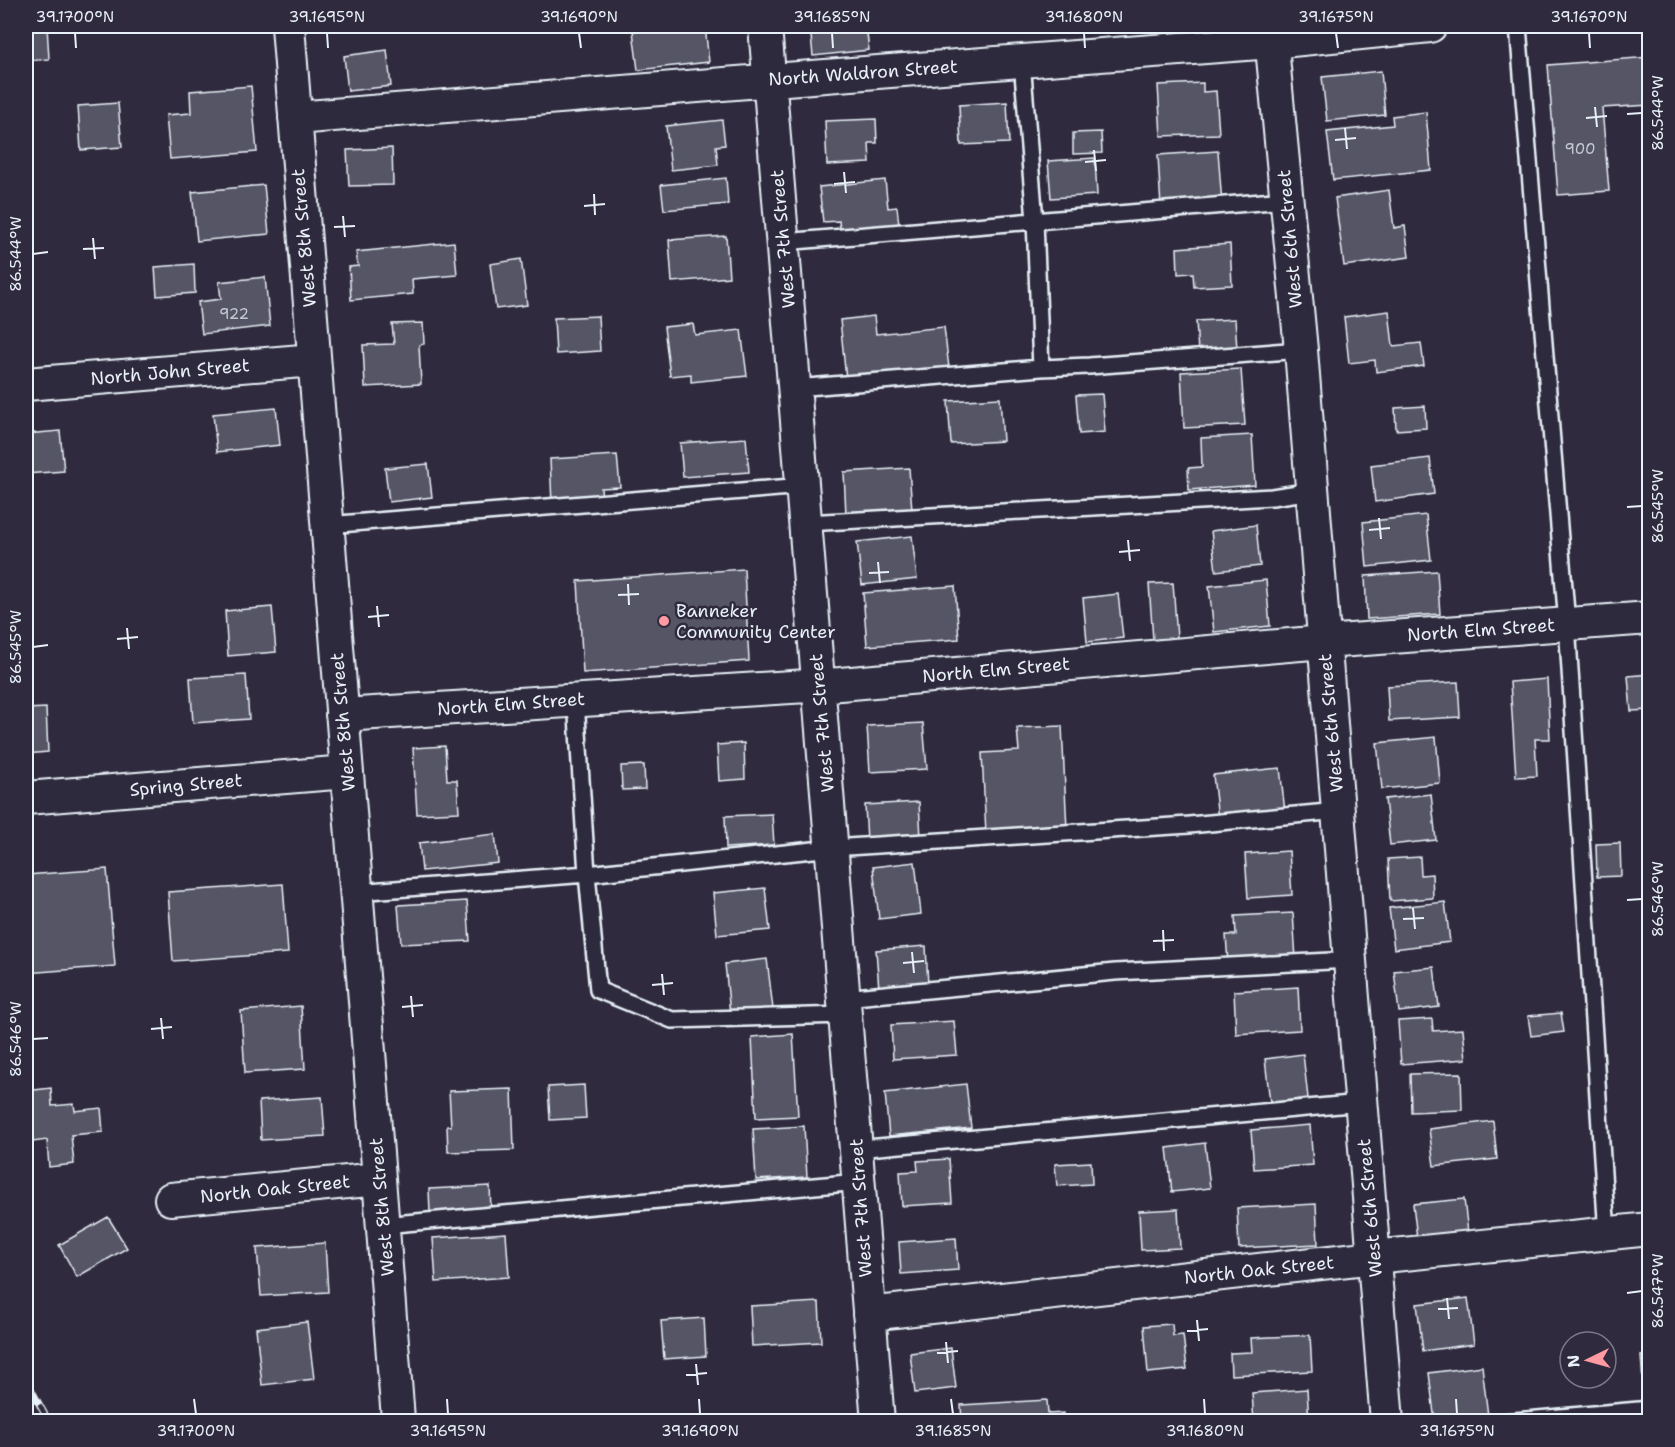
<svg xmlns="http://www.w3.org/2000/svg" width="1675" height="1447" viewBox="0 0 1675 1447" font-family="'Shantell Sans',sans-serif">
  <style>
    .building { fill: #575565; stroke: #e8f1f8; stroke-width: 1.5 }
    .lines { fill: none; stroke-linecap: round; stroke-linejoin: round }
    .service-casing { stroke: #e8f1f8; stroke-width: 20 }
    .minor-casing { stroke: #e8f1f8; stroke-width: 36 }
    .service { stroke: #2f2a3d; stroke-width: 15 }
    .minor { stroke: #2f2a3d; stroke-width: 32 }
    .rail-casing { stroke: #e8f1f8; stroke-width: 7 }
    .rail { stroke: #2f2a3d; stroke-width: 4.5; stroke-dasharray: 14; stroke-linecap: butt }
    .ticks { fill: none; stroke: #e8f1f8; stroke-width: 2 }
    .poi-dot { fill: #ff9aa2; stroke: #2f2a3d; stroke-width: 2 }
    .labels { text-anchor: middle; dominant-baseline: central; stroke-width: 5; stroke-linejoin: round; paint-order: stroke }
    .number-label { font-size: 15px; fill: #c4cad3 }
    .street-label { font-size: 18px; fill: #e8f1f8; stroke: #2f2a3d }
    .poi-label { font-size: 18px; fill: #e8f1f8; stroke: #2f2a3d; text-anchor: start }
    .neatline { fill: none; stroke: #e8f1f8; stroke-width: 2 }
    .ticks-label { font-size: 15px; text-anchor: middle; fill: #e8f1f8 }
  </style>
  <rect width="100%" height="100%" fill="#2f2a3d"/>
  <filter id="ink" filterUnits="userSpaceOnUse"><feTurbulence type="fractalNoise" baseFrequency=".0167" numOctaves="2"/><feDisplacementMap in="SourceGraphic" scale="12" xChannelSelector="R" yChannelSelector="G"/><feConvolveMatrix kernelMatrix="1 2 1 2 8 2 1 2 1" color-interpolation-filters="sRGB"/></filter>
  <g filter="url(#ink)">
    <path class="building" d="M26 26H47L49 59 26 61Z
      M685 26H705L709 62 638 70 633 31Z
      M810 26H866L869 50 813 56Z
      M1133 26H1187L1134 31Z
      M387 50 391 86 348 91 344 56Z
      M1650 57V105L1602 108 1609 191 1558 195 1548 65Z
      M1381 71 1385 115 1327 121 1322 77Z
      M1203 83V92L1216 91 1219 134 1161 136 1158 85Z
      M251 86 257 152 170 159 166 115 191 113 190 91Z
      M1007 102 1009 143 961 145 959 105Z
      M118 103 122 147 81 150 78 106Z
      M1426 112 1431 170 1333 180 1327 132 1393 125 1392 116Z
      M876 119 877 143H869L870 163 827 165 825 121Z
      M722 120 725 145 716 146 718 165 671 170 666 126Z
      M1101 132 1102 153 1073 154V133Z
      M392 148 393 185 349 186 347 150Z
      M1218 151 1222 204 1161 208 1158 155Z
      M1095 158 1097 195 1051 198 1048 161Z
      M726 178 728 204 664 210 661 185Z
      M885 180 888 208 897 207 899 225 840 231 839 221 823 222 819 187Z
      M264 185 269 234 197 241 192 192Z
      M1389 190 1394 228 1405 226 1409 257 1344 266 1335 198Z
      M726 236 729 277 672 282 669 240Z
      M454 242 457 275 412 279 413 294 351 300 349 267 358 266 356 252Z
      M1230 244 1232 285 1194 287 1193 273 1178 274 1177 248Z
      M521 259 527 305 496 309 490 264Z
      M194 264 195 293 157 296 155 267Z
      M265 277 270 326 202 334 198 302 221 299 219 282Z
      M1389 311 1393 346 1421 343 1424 366 1376 372 1375 360 1349 363 1344 317Z
      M598 316 600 351 556 354 554 318Z
      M874 316 876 334 944 327 949 368 846 379 840 320Z
      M1235 319 1237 349 1198 352 1196 321Z
      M423 323 424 344 419 345 421 384 365 387 363 345 394 344 392 324Z
      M693 324 695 335 741 330 747 376 691 382V374L670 376 664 327Z
      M1241 369 1245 425 1184 428 1181 372Z
      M1102 394 1105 432 1079 434 1076 395Z
      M1000 398 1003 441 951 444 948 401Z
      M1425 406 1426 428 1396 430 1395 408Z
      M276 408 280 445 217 452 213 414Z
      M60 431 64 471 26 474V434Z
      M1252 435 1255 485 1189 490 1188 468 1202 467 1201 438Z
      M746 438 749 472 683 477 680 443Z
      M617 455 620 487 601 488 602 501 552 504 550 459Z
      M1430 458 1434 494 1375 502 1371 465Z
      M428 464 432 497 389 502 385 468Z
      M909 468 912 511 846 515 844 472Z
      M1426 515 1431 560 1367 567 1363 522Z
      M1256 525 1260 566 1216 571 1211 531Z
      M912 536 917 579 862 585 857 542Z
      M744 569 749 661 583 673 578 581Z
      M1437 571 1440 614 1367 619 1365 576Z
      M1266 580 1270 626 1214 632 1209 586Z
      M1173 583 1177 638 1153 640 1149 584Z
      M955 586 959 639 867 646 863 593Z
      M1118 594 1123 638 1087 642 1083 598Z
      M272 607 276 652 228 656 225 611Z
      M1650 674V710L1631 711 1628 676Z
      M246 675 249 719 193 723 190 678Z
      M1547 679 1550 739H1535L1537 776 1516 777 1510 682Z
      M1458 682 1460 717 1389 721 1387 686Z
      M46 708 48 752 26 754V709Z
      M923 723 927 769 870 772 867 726Z
      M1062 726 1067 830 986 834 982 753 1019 751 1017 728Z
      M1436 737 1440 783 1382 789 1377 743Z
      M744 743 745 779 719 781 717 745Z
      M445 746 447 780H457L459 812 417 814 413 748Z
      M644 765 645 789 622 790 621 766Z
      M1280 768 1285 812 1218 819 1213 775Z
      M1431 794 1436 840 1390 845 1385 799Z
      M919 802 921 838 867 841 865 805Z
      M772 814 774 845 726 848 725 816Z
      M495 834 498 863 422 871 419 843Z
      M1620 843 1621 876 1597 877 1596 844Z
      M1289 851 1292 895 1248 898 1245 854Z
      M1420 857 1421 875 1432 874 1433 898 1390 901 1388 859Z
      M915 862 921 914 879 919 873 867Z
      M107 869 115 966 26 973V875Z
      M283 884 288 953 173 961 168 892Z
      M765 888 770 930 717 935 713 893Z
      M467 901 470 941 401 944 398 905Z
      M1445 902 1450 942 1394 949 1389 908Z
      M1293 913 1296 959 1228 963 1226 935H1236L1235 916Z
      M926 946 928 986 879 989 876 950Z
      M767 959 773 1009 730 1014 725 964Z
      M1434 967 1439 1007 1399 1012 1394 971Z
      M1298 987 1300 1030 1236 1034 1234 991Z
      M301 1006 305 1069 245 1073 241 1011Z
      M1561 1013 1564 1032 1531 1036 1528 1016Z
      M1432 1019 1433 1031 1463 1029 1466 1059 1401 1064 1398 1021Z
      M954 1021 957 1055 893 1059 891 1025Z
      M793 1034 798 1116 756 1118 752 1037Z
      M1303 1054 1308 1098 1270 1103 1265 1059Z
      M1461 1073 1462 1110 1411 1112 1410 1074Z
      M966 1084 971 1128 889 1136 885 1093Z
      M584 1085 586 1118 550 1120 548 1087Z
      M51 1088 52 1106 74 1104 75 1111 101 1108 103 1132 71 1135 74 1164 49 1167 47 1140 33 1142 31 1120 26 1121V1091Z
      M512 1089 514 1150 448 1152 447 1126H451L449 1091Z
      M322 1097 325 1136 261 1140 259 1101Z
      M1493 1121 1497 1159 1434 1166 1429 1129Z
      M1310 1125 1313 1165 1254 1169 1251 1130Z
      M804 1126 807 1177 756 1180 753 1129Z
      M1205 1143 1210 1188 1172 1192 1167 1148Z
      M949 1159 952 1203 902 1206 900 1172 918 1171 917 1161Z
      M1091 1162 1092 1184 1057 1186 1055 1164Z
      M490 1186 491 1210 430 1213 429 1189Z
      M1464 1199 1468 1233 1417 1238 1413 1204Z
      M1316 1204 1318 1244 1239 1248 1237 1208Z
      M1178 1209 1180 1248 1141 1250 1139 1211Z
      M108 1217 127 1248 77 1277 59 1245Z
      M506 1233 509 1277 436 1282 433 1238Z
      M956 1238 958 1270 901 1274 899 1242Z
      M325 1243 328 1292 261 1296 257 1248Z
      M1468 1298 1474 1344 1423 1351 1417 1304Z
      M819 1302 821 1342 752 1346 750 1306Z
      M704 1318 706 1356 664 1359 661 1321Z
      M307 1322 314 1379 262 1385 256 1328Z
      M1172 1324 1173 1336 1183 1335 1187 1369 1148 1373 1144 1326Z
      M1310 1335 1312 1371 1231 1375 1230 1353 1252 1352 1251 1338Z
      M951 1348 956 1388 915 1393 910 1353Z
      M1650 1355V1394L1644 1395 1641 1356Z
      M1482 1366 1488 1416 1435 1422 1429 1373Z
      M1307 1389 1309 1422H1254L1252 1393Z
      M1047 1400 1048 1414 1064 1413V1422H962L961 1405Z"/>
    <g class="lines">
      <g class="service-casing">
        <path id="service" d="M1518 26 1567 624 1607 1234
          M1022 61 1035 221 1041 368
          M783 242 1286 200
          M795 388 1041 368 1089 366 1301 350
          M806 523 1272 497 1312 491
          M327 525 803 486
          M576 700 587 874 598 990 672 1020 846 1015
          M356 892 587 874 832 848 1189 825 1338 811
          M844 998 1115 972 1350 960
          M856 1149 1361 1103
          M383 1225 859 1182
          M1503 1422 1650 1409"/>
      </g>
      <g class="minor-casing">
        <path id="minor" d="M288 26 398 1419
          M765 26 878 1422
          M1270 26 1301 350 1387 1422
          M295 118 786 79 1272 42 1430 26
          M26 384 314 360
          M342 715 840 684 1324 642 1650 618
          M26 798 347 772
          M171 1199 379 1179
          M869 1314 1374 1257 1650 1229"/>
      </g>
      <use href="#service" class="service"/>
      <use href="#minor" class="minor"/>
      <g class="rail-casing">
        <path id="rail" d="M26 1380 49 1422"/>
      </g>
      <use href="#rail" class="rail"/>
    </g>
  </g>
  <path class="ticks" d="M75 33 76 48M327 33 328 48M579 33 581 48M832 33 833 48M1084 33 1085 48M1336 33 1338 48M1589 33 1590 48M1595 107 1597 127M1627 114 1642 113M1586 118 1607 116M1345 128 1347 149M1335 140 1356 138M1094 150 1096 171M1085 162 1106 160M844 172 846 193M834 184 855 182M594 194 595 215M584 206 605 204M343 216 345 237M334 227 355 226M93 238 95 259M83 249 104 248M33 254 48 252M1627 507 1642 506M1379 518 1381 539M1369 530 1390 528M1128 540 1130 561M1119 552 1140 550M878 562 880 583M869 573 889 572M628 584 629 605M618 595 639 594M377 606 379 627M368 617 389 615M127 628 129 649M117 639 138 637M33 647 48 645M1627 900 1642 899M1413 908 1415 929M1403 919 1424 918M1163 930 1164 951M1153 941 1174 940M912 952 914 973M903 963 924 961M662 974 664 995M652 985 673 983M411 996 413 1017M402 1007 423 1005M161 1018 163 1039M151 1029 172 1027M33 1039 48 1038M1627 1293 1642 1291M1447 1298 1449 1319M1438 1309 1458 1308M1197 1320 1199 1341M1187 1331 1208 1329M946 1342 948 1363M937 1353 958 1351M696 1364 698 1385M686 1375 707 1373M194 1399 196 1414M447 1399 448 1414M699 1399 700 1414M951 1399 953 1414M1204 1399 1205 1414M1456 1399 1457 1414"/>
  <circle class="poi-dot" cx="664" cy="621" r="6"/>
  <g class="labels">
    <g class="number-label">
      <text x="1580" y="149">900</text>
      <text x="234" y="314">922</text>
    </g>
    <g class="street-label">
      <text transform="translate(863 73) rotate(-4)">North Waldron Street</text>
      <text transform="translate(304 238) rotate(-95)">West 8th Street</text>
      <text transform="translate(783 239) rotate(-95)">West 7th Street</text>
      <text transform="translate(1290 239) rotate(-95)">West 6th Street</text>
      <text transform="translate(170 372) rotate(-5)">North John Street</text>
      <text transform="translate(1481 630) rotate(-4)">North Elm Street</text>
      <text transform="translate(996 670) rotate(-5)">North Elm Street</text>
      <text transform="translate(511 704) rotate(-4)">North Elm Street</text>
      <text transform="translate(343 722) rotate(-95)">West 8th Street</text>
      <text transform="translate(822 723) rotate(-95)">West 7th Street</text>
      <text transform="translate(1331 723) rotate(-95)">West 6th Street</text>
      <text transform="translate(186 785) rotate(-5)">Spring Street</text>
      <text transform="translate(275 1189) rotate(-6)">North Oak Street</text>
      <text transform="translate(382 1207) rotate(-95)">West 8th Street</text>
      <text transform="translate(861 1208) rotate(-94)">West 7th Street</text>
      <text transform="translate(1370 1208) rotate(-95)">West 6th Street</text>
      <text transform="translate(1259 1270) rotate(-6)">North Oak Street</text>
    </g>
    <g class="poi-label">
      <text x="676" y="611">Banneker<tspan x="676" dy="21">Community Center</tspan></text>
    </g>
  </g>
  <rect width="1675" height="1447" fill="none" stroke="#2f2a3d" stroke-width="66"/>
  <g transform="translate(1588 1360) rotate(265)"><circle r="28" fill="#2f2a3d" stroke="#797a88" stroke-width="1.5"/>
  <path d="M0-4.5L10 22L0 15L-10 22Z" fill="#ff9aa2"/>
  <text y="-9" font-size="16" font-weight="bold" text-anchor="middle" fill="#e8f1f8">N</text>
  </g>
  <rect x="33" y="33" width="1609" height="1381" class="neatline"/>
  <g class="ticks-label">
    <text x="75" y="22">39.1700°N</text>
    <text x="327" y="22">39.1695°N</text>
    <text x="579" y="22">39.1690°N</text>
    <text x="832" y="22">39.1685°N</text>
    <text x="1084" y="22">39.1680°N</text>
    <text x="1336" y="22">39.1675°N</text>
    <text x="1589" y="22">39.1670°N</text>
    <text transform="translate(1658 113) rotate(-90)" y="5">86.544°W</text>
    <text transform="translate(16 254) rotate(-90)" y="5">86.544°W</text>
    <text transform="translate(1658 506) rotate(-90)" y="5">86.545°W</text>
    <text transform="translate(16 647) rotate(-90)" y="5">86.545°W</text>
    <text transform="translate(1658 899) rotate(-90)" y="5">86.546°W</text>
    <text transform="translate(16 1039) rotate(-90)" y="5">86.546°W</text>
    <text transform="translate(1658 1291) rotate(-90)" y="5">86.547°W</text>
    <text x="196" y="1436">39.1700°N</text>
    <text x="448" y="1436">39.1695°N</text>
    <text x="700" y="1436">39.1690°N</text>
    <text x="953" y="1436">39.1685°N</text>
    <text x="1205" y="1436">39.1680°N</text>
    <text x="1457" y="1436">39.1675°N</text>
  </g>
</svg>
